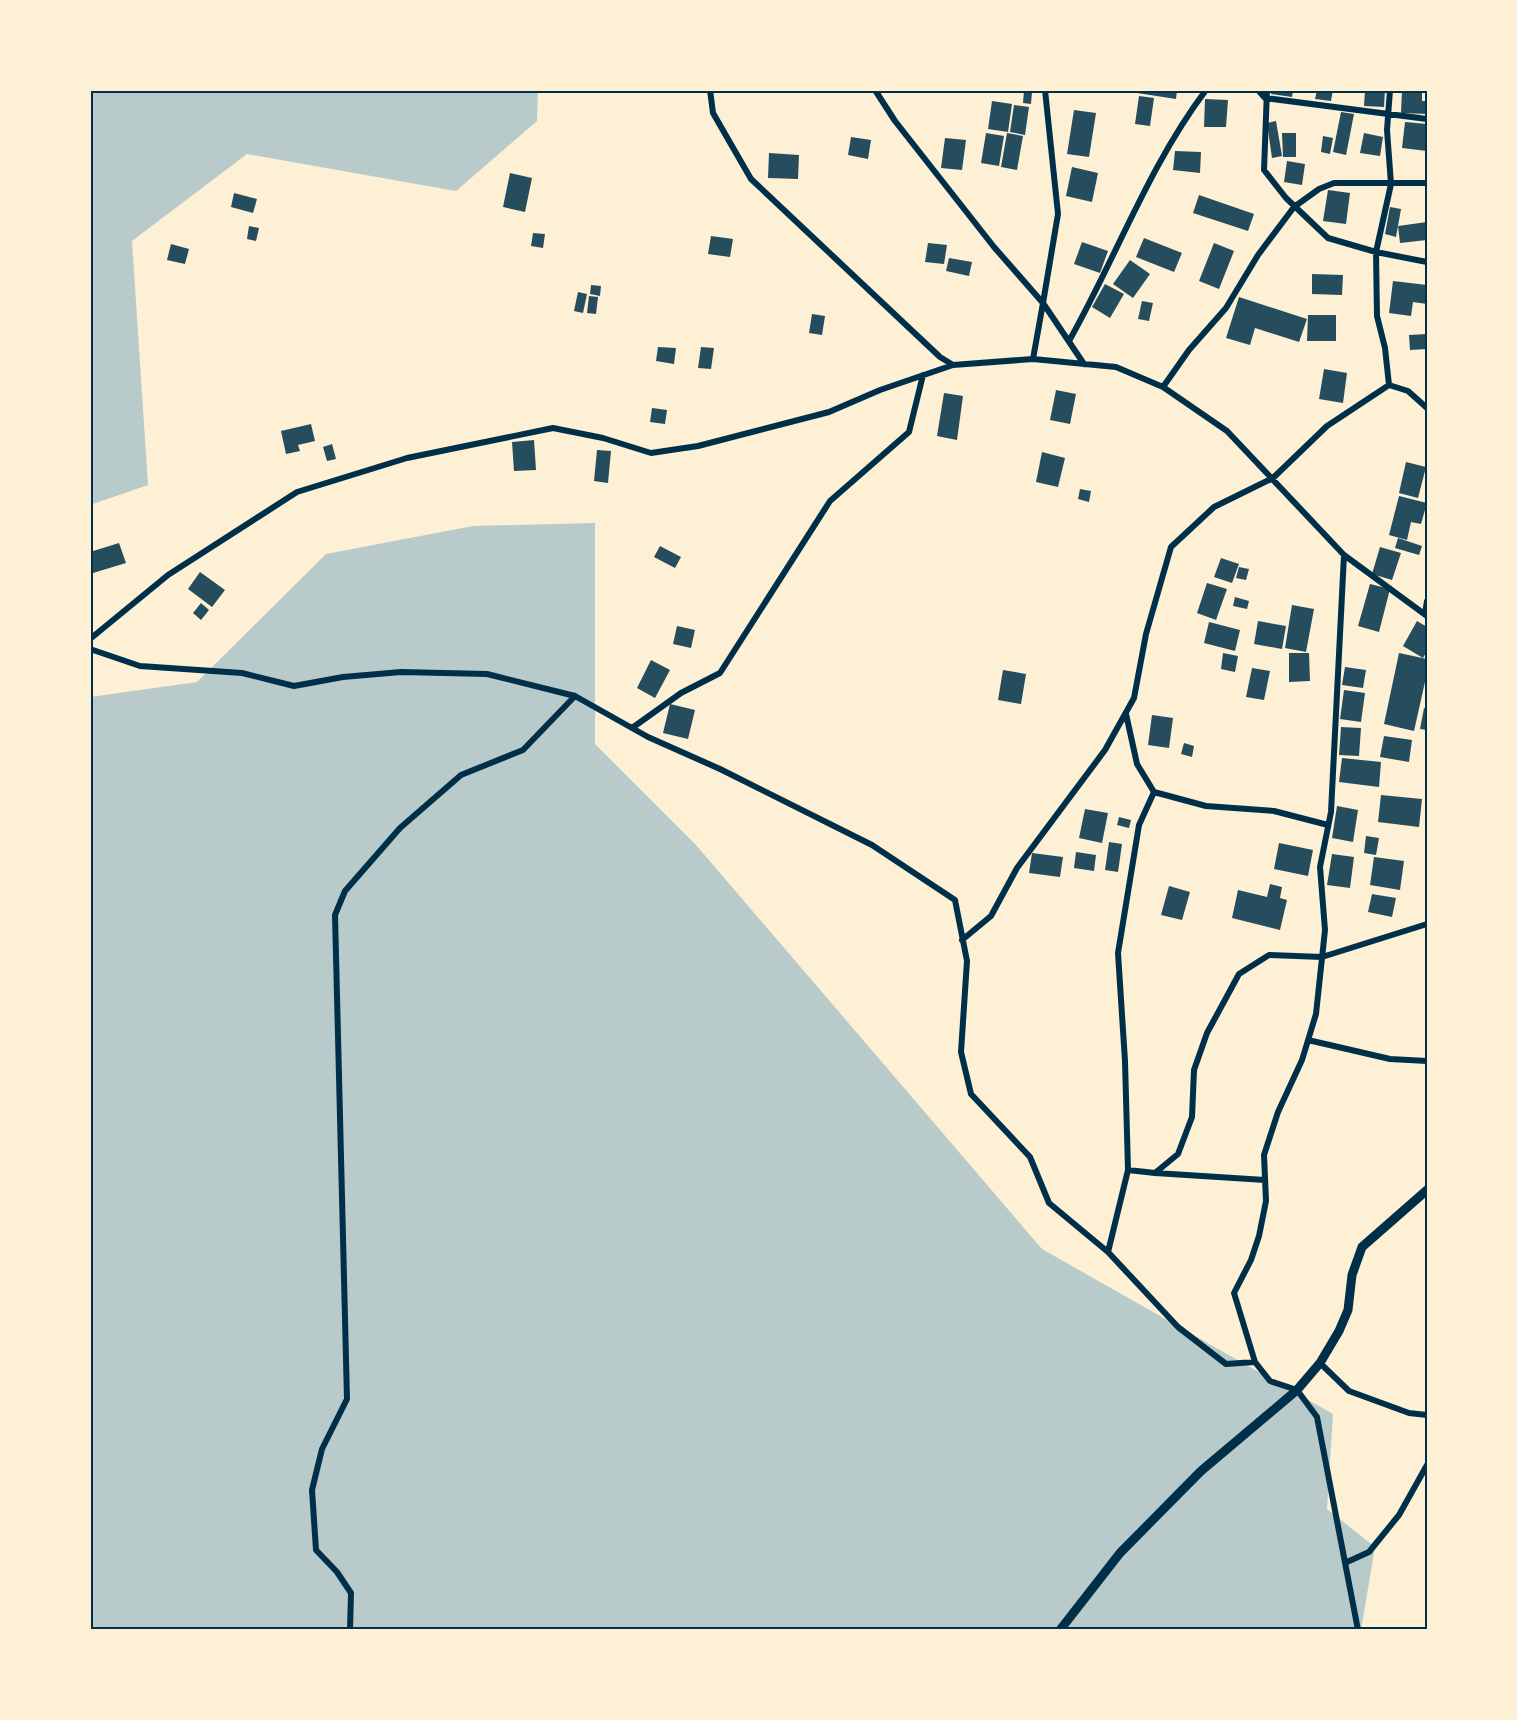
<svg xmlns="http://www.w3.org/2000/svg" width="1517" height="1720" viewBox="0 0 1517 1720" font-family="'Source Sans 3',sans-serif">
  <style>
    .green { fill: #b9caca }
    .building { fill: #264d5e }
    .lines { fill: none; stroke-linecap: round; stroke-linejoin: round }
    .minor { stroke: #003049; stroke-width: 6 }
    .tertiary { stroke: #003049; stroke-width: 9 }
    .neatline { fill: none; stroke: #003049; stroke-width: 2 }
  </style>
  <rect width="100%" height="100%" fill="#fdf0d5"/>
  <path class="green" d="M90 90H538L537 121 456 191 247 154 132 241 148 485 90 505Z
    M595 523V744L696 845 1042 1249 1333 1414 1327 1509 1375 1547 1361 1630H90V697L197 682 326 554 473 526Z"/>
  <path class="building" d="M1138 90H1177L1176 99 1137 93Z
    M1272 90H1293L1292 97 1271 94Z
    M1317 90H1333L1331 101 1315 99Z
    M1365 90H1385L1384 107 1364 106Z
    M1402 90H1422V101H1427V114L1401 113Z
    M1024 91 1032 92 1031 104 1023 103Z
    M1139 96 1154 98 1150 126 1135 124Z
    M1205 99 1228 100 1226 127H1204Z
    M992 101 1012 104 1008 132 988 129Z
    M1014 105 1029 107 1025 135 1010 132Z
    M1074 110 1096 113 1089 157 1067 154Z
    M1341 112 1354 114 1346 155 1333 152Z
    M1276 121 1282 156 1272 158 1267 123Z
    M1405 122 1427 124V151L1402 148Z
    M986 133 1004 136 999 166 981 163Z
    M1007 133 1023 136 1017 170 1001 167Z
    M1282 133H1296V157H1283Z
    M1364 133 1383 137 1380 156 1360 153Z
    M1323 136 1333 138 1330 154 1321 152Z
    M851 137 871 140 868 159 848 155Z
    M945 138 966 140 962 170 941 168Z
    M1175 151 1201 152 1200 173 1173 170Z
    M769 153 799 155 798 179 768 178Z
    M1287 161 1305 164 1302 185 1284 182Z
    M1072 167 1098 173 1092 202 1066 196Z
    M510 173 532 178 525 212 503 207Z
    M1328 190 1350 193 1346 224 1323 221Z
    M234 193 257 199 253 213 231 207Z
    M1199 195 1254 214 1248 231 1193 213Z
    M1390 207 1401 209 1396 237 1385 234Z
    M1427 222V240L1400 243 1398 226Z
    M249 226 259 228 256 241 247 239Z
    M533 233 545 234 543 248 531 246Z
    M711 236 733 239 730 257 708 254Z
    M1144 238 1182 253 1174 272 1136 257Z
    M1082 242 1108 251 1100 273 1074 264Z
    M928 243 947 245 944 264 925 262Z
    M1214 243 1234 251 1219 289 1199 281Z
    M171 244 189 249 185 264 167 260Z
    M949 258 972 262 969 276 946 271Z
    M1130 260 1150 274 1133 298 1113 284Z
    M1312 274 1343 275 1342 295 1312 294Z
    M1393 281 1427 285V304L1413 302 1411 316 1389 313Z
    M1105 284 1124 294 1110 318 1092 307Z
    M591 285 601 286 600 296 590 294Z
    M578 292 587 294 583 313 574 311Z
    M589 296 598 297 596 314 587 313Z
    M1239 297 1307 319 1299 342 1255 328 1250 345 1226 338Z
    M1142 301 1153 303 1149 321 1138 319Z
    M812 314 825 316 822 335 809 333Z
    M1308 315H1336V341H1307Z
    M1427 334V349L1410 350 1409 335Z
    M658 347 676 348 674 364 656 361Z
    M701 347 714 348 711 369 698 368Z
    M1324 369 1347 373 1343 403 1319 399Z
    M1056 390 1076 394 1070 424 1050 420Z
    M944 393 963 396 957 440 937 436Z
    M652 408 667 410 665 424 650 422Z
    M311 424 315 441 298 445 300 451 286 454 281 431Z
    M534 440 536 470 514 471 512 442Z
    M332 444 336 459 327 461 323 447Z
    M597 450 611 451 608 483 594 481Z
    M1042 452 1065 458 1058 487 1036 482Z
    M1406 462 1426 467 1418 498 1399 493Z
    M1080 489 1091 491 1089 502 1078 499Z
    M1399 496 1427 503 1421 524 1411 522 1407 540 1389 535Z
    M1398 538 1422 546 1419 555 1395 548Z
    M119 543 126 563 93 573 90 552Z
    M660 546 681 557 675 568 654 557Z
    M1380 547 1401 553 1392 580 1372 574Z
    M1221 558 1239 564 1232 583 1214 577Z
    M1239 567 1249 569 1246 580 1236 578Z
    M200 572 225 590 212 607 188 589Z
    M1207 583 1227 589 1216 620 1197 613Z
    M1370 584 1390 589 1379 632 1358 626Z
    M1235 597 1249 601 1247 609 1233 606Z
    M201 603 209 610 201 620 193 613Z
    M1292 605 1314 609 1306 652 1285 648Z
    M1258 621 1286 626 1282 649 1254 644Z
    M1417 621 1427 627V651L1423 658 1403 646Z
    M1209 622 1240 630 1235 651 1204 643Z
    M677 626 695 630 691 648 673 644Z
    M1223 653 1238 656 1235 672 1221 669Z
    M1289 653H1309L1310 681 1289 682Z
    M1399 653 1427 659V673L1414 731 1384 724Z
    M651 660 670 670 655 698 637 688Z
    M1345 667 1366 670 1363 688 1342 685Z
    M1252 668 1270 671 1264 700 1246 697Z
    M1003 670 1026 674 1021 704 998 700Z
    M1344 690 1365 693 1361 722 1340 719Z
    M670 704 695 710 688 739 663 733Z
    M1424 708 1427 709V730L1420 729Z
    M1152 715 1173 718 1169 748 1148 745Z
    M1341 727 1361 728 1359 756 1339 755Z
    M1384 736 1412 740 1409 762 1380 757Z
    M1184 743 1194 746 1192 757 1181 754Z
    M1342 758 1381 762 1379 787 1339 782Z
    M1381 795 1422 799 1419 827 1378 822Z
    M1337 806 1358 810 1353 842 1332 838Z
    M1085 809 1108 813 1102 843 1079 838Z
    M1119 817 1131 820 1129 828 1117 825Z
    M1366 836 1379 838 1376 855 1364 853Z
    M1109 842 1122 844 1118 872 1105 870Z
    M1279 843 1313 850 1308 876 1274 869Z
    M1076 852 1096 855 1094 871 1074 868Z
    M1032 853 1063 857 1060 877 1029 873Z
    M1332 854 1354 857 1350 888 1327 885Z
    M1374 857 1404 861 1400 890 1370 885Z
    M1270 884 1282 887 1280 898 1287 900 1280 930 1232 918 1238 890 1267 897Z
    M1169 886 1190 892 1182 920 1161 915Z
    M1372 894 1396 898 1392 917 1368 912Z"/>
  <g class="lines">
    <path class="minor" d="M710 90 713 113 751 179 940 357 953 365 1033 359 1116 367 1163 387 1227 431 1344 555 1427 616
      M875 90 895 121 994 247 1043 303 1033 359
      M1045 90 1058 214 1043 303 1084 364
      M1258 90 1265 98 1427 119
      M1267 90 1264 170 1286 198 1328 238 1376 252 1377 316 1385 348 1389 385 1408 391 1427 408
      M1390 90 1387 130 1391 184 1376 252 1427 262
      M1069 341C1116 258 1148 167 1206 90
      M1163 387 1189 350 1226 308 1258 255 1294 207 1319 189 1334 183H1427
      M1344 555 1331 812 1320 867 1325 930 1316 1014 1302 1060 1278 1112 1264 1155 1266 1201 1259 1236 1251 1260 1234 1293 1255 1362 1270 1381 1297 1390 1317 1417 1358 1630
      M1425 614 1427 601
      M90 639 168 575 297 492 407 458 553 428 603 438 651 453 698 446 829 412 880 390 953 365
      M90 649 140 666 242 673 294 686 343 677 401 672 487 674 575 696 648 737 720 769 872 845 955 900 967 961 961 1052 971 1094 1030 1157 1049 1203 1108 1252 1178 1327 1226 1364 1255 1362
      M1126 714 1137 764 1154 792 1206 806 1274 811 1328 825
      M632 728 681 693 720 673 830 501 909 432 923 375
      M962 940 991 916 1017 868 1105 750 1134 698 1146 634 1171 547 1214 507 1273 478 1327 426 1389 385
      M1308 1040 1390 1059 1427 1061
      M1128 1170 1155 1173 1178 1154 1192 1117 1194 1070 1207 1033 1239 974 1269 955 1322 957 1427 924
      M1155 1173 1265 1180
      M1108 1252 1128 1170 1125 1061 1118 953 1139 825 1154 792
      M1320 1363 1349 1391 1409 1413 1427 1415
      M1347 1562 1369 1552 1399 1515 1427 1465
      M350 1630 351 1593 337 1572 316 1550 312 1490 322 1449 347 1399 335 915 345 891 400 828 461 775 523 750 575 696"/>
    <path class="tertiary" d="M1060 1630 1120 1553 1201 1471 1297 1390 1320 1363 1339 1331 1348 1310 1352 1275 1362 1247 1427 1190"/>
  </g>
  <rect width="1517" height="1720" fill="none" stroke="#fdf0d5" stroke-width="183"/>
  <rect x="92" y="92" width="1334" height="1536" class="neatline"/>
</svg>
